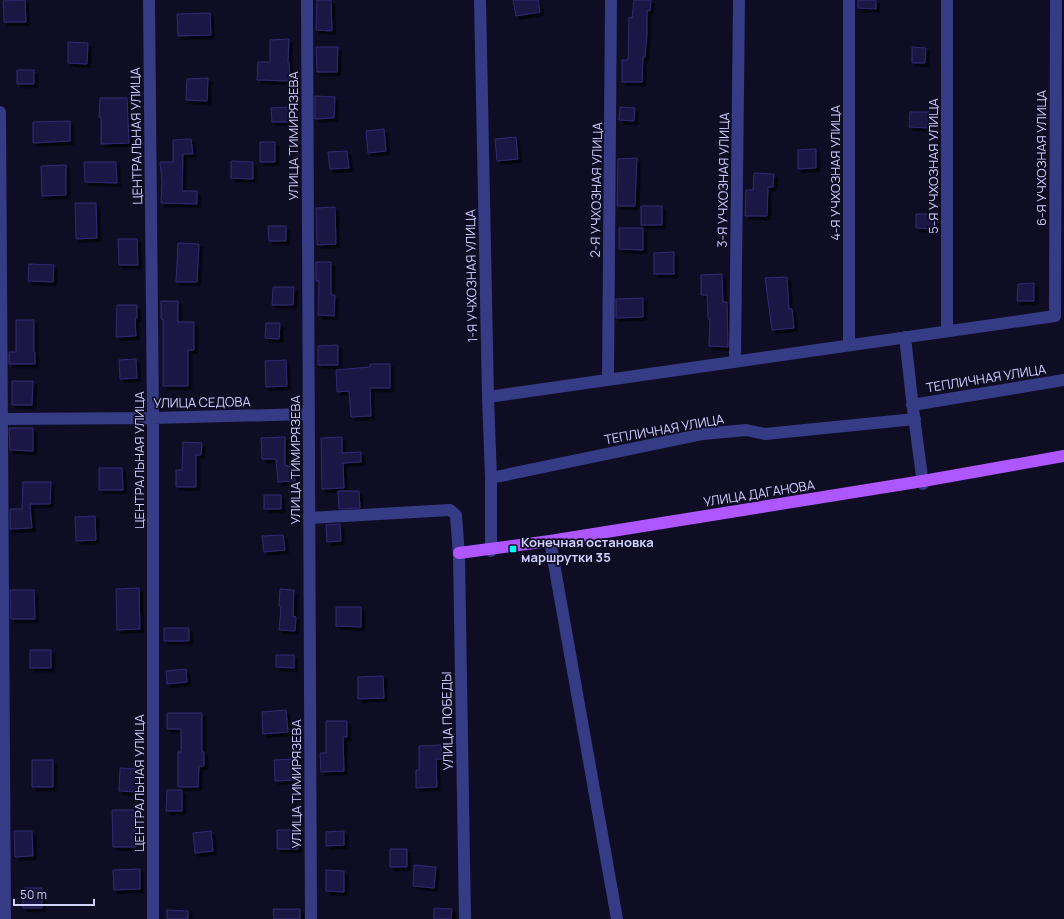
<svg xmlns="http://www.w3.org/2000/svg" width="1064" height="919" viewBox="0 0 1064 919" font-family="Manrope,sans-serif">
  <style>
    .building { fill: #1c1845; stroke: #302972; filter: url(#shadow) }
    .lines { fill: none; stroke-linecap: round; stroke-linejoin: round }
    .minor { stroke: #363b85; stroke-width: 12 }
    .major { stroke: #ae56ff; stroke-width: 12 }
    .poi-dot { fill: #00faf8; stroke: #0e0d23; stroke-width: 1.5 }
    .labels { text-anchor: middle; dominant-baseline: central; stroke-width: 3.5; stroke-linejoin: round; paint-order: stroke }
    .street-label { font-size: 13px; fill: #d0cfff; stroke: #0e0d23 }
    .poi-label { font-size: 13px; font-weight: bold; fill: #d0cfff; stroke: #0e0d23; text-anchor: start }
  </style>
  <defs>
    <filter id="shadow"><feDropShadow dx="3.5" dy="3.5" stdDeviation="0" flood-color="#0009"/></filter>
  </defs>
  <rect width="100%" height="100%" fill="#0e0d23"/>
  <path class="building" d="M25 0 26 22H4L3 1Z
    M317 0H331L332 31 316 30Z
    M513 0H538L540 12 516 16Z
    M634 0H651L650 11 647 10V34L645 57H643L642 82H622V60H628L629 17 632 18Z
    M858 0H876V9L858 8Z
    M210 13 211 35 178 36 177 14Z
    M289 39 288 62H289L290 81 257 80 258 62H270V40Z
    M68 42 88 43 87 64 68 63Z
    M316 47H338L337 72H317Z
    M912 47 926 48 925 63H912Z
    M17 70H34V84H17Z
    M208 78 207 101 186 100 187 79Z
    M315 96 335 97 334 118 315 119Z
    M100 98H127L129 143 101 144V117H99Z
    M289 107 290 122H272L271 108Z
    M620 107 635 108 634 121 619 120Z
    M910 112H930L931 128 909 127Z
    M70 121V141L33 143V122Z
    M384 129 386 151 368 153 366 131Z
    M516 137 518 159 497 161 495 139Z
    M191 139 193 154H183L182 191H197V204L161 203 162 182 160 162H173V140Z
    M260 142H275V162H260Z
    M816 149V168L798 169V150Z
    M347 151 349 168 330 169 328 152Z
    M637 158 635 206H617L618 159Z
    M231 161 253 162V179L231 178Z
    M84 162H116L117 183 85 182Z
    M66 165V195L42 196 41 166Z
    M754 173 774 174 773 187H768L767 216H745L746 190H753Z
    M75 203H96L97 238 76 239Z
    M641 206H662V225H641Z
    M335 207 336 244 317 245 316 208Z
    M916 214H934L932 229 916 228Z
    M268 226H286V241H269Z
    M619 228H643V250L619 249Z
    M118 239H137L138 265H119Z
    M178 243 199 244 197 282H176Z
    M674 252V274H654V253Z
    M316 262H331V295H335L334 316 318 315 319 281H316Z
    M29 264 54 265 53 282 28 281Z
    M722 274 723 302H727L728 347 709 346 710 319H708L707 295H701V275Z
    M787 277 789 309H792L794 328 772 330 765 278Z
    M1034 283V301H1017L1018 284Z
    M273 287H294L293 305H272Z
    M643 298V317L616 318V299Z
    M161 301H178V322H194V350H188V386H163V319H161Z
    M117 305H137V318H135L136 336 116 337Z
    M16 320H34V352H35V364H9V352H16Z
    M266 323H280L279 339 265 338Z
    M338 345V365H318V346Z
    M136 359 137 378 120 379 119 360Z
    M286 360 287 386 266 387 265 361Z
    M370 364H390V388H370L371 416 351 417 349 391 337 392 336 370 370 367Z
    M12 381H33L32 405H12Z
    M9 428H33V451L10 450Z
    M285 437V466H293L295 481 278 482 276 459H262L261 438Z
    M342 437V453L361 452V462L343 463 344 488 322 489 321 438Z
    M183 442 202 443 201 455H196V487H176V470H182Z
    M99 468H122L123 490H99Z
    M23 482H51L50 504H30L32 528 10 529V509H22Z
    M338 491H359L360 508 339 509Z
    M264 495H281V509H264Z
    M95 516 96 540 76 541 75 517Z
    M340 524 341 541 327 542 326 525Z
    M283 535 285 550 264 552 262 536Z
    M139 588 140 629 117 630 116 589Z
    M280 589 294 590 293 616 296 617 295 631 279 630 281 607 279 606Z
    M10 590H34L35 619H11Z
    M336 607H361V627L336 626Z
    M164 628H189V641H164Z
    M30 650H51V668H30Z
    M276 655H294V668L276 667Z
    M186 669 187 682 167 684 166 671Z
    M383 676 384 698 358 699V677Z
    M286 710 288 732 263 734 262 712Z
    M167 713H202V752H204V766H199L198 787H178V752H181V729H167Z
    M326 721H347V737H343L344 771 321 772 320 753H326Z
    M441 745 442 759H436L437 787 416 788V770H419V746Z
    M295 759 296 780 275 781 274 760Z
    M32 760H53V787H32Z
    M120 768 140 769 139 792 119 791Z
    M167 790H182V811H166Z
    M112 810H134V831H136V847H113Z
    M277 830H298V849H277Z
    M14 831H32L33 856 15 857Z
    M211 831 213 851 195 853 193 833Z
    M344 831V845L326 846V832Z
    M390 849H407V867H390Z
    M414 865 436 867 434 888 413 886Z
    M140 869V889L114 890 113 870Z
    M326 870 344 871V892L326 891Z
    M23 888H42V908H23Z
    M434 908 452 909 451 919H434Z
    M273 909H300V919H274Z
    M167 910 188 911V919H167Z"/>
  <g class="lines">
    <path class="minor" d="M149 0 153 418V919
      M307 0 311 919
      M480 0 488 397 491 478V551
      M947 0V331
      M0 112 5 919
      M905 337C910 386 916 435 923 484
      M849 345V0
      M735 361 739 0
      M608 379 611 0
      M488 397 1055 316 1056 0
      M912 405 1064 380
      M0 419 153 418 308 414
      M491 478 703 434 746 430 765 434 915 419
      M309 518 450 510 456 515 459 556 465 919
      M550 541 617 919"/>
    <path class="major" d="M459 553 550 541 923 481 1064 456"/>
  </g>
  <rect class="poi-dot" x="509" y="545" width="8" height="8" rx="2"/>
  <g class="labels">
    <g class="street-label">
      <text transform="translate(136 136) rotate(-91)">ЦЕНТРАЛЬНАЯ УЛИЦА</text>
      <text transform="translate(293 136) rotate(-90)">УЛИЦА ТИМИРЯЗЕВА</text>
      <text transform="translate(1041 158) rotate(-90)">6-Я УЧХОЗНАЯ УЛИЦА</text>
      <text transform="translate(933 166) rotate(-90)">5-Я УЧХОЗНАЯ УЛИЦА</text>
      <text transform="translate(835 173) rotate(-90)">4-Я УЧХОЗНАЯ УЛИЦА</text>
      <text transform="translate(723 180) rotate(-89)">3-Я УЧХОЗНАЯ УЛИЦА</text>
      <text transform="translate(596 190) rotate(-89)">2-Я УЧХОЗНАЯ УЛИЦА</text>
      <text transform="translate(471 276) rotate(-91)">1-Я УЧХОЗНАЯ УЛИЦА</text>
      <text transform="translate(986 378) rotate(-9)">ТЕПЛИЧНАЯ УЛИЦА</text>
      <text transform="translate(202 402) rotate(-1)">УЛИЦА СЕДОВА</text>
      <text transform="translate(664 429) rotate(-10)">ТЕПЛИЧНАЯ УЛИЦА</text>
      <text transform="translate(139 460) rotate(-90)">ЦЕНТРАЛЬНАЯ УЛИЦА</text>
      <text transform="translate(295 460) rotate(-90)">УЛИЦА ТИМИРЯЗЕВА</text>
      <text transform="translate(759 493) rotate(-9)">УЛИЦА ДАГАНОВА</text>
      <text transform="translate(447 721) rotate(-91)">УЛИЦА ПОБЕДЫ</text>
      <text transform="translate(139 783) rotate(-90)">ЦЕНТРАЛЬНАЯ УЛИЦА</text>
      <text transform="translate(296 784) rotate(-90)">УЛИЦА ТИМИРЯЗЕВА</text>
    </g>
    <g class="poi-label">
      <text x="521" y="542">Конечная остановка<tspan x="521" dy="15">маршрутки 35</tspan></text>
    </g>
  </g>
  <path d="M14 899v6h80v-6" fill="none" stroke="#d0cfff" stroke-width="2"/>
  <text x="20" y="899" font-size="12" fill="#d0cfff" stroke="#0e0d23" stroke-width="3" paint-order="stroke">50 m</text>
</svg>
